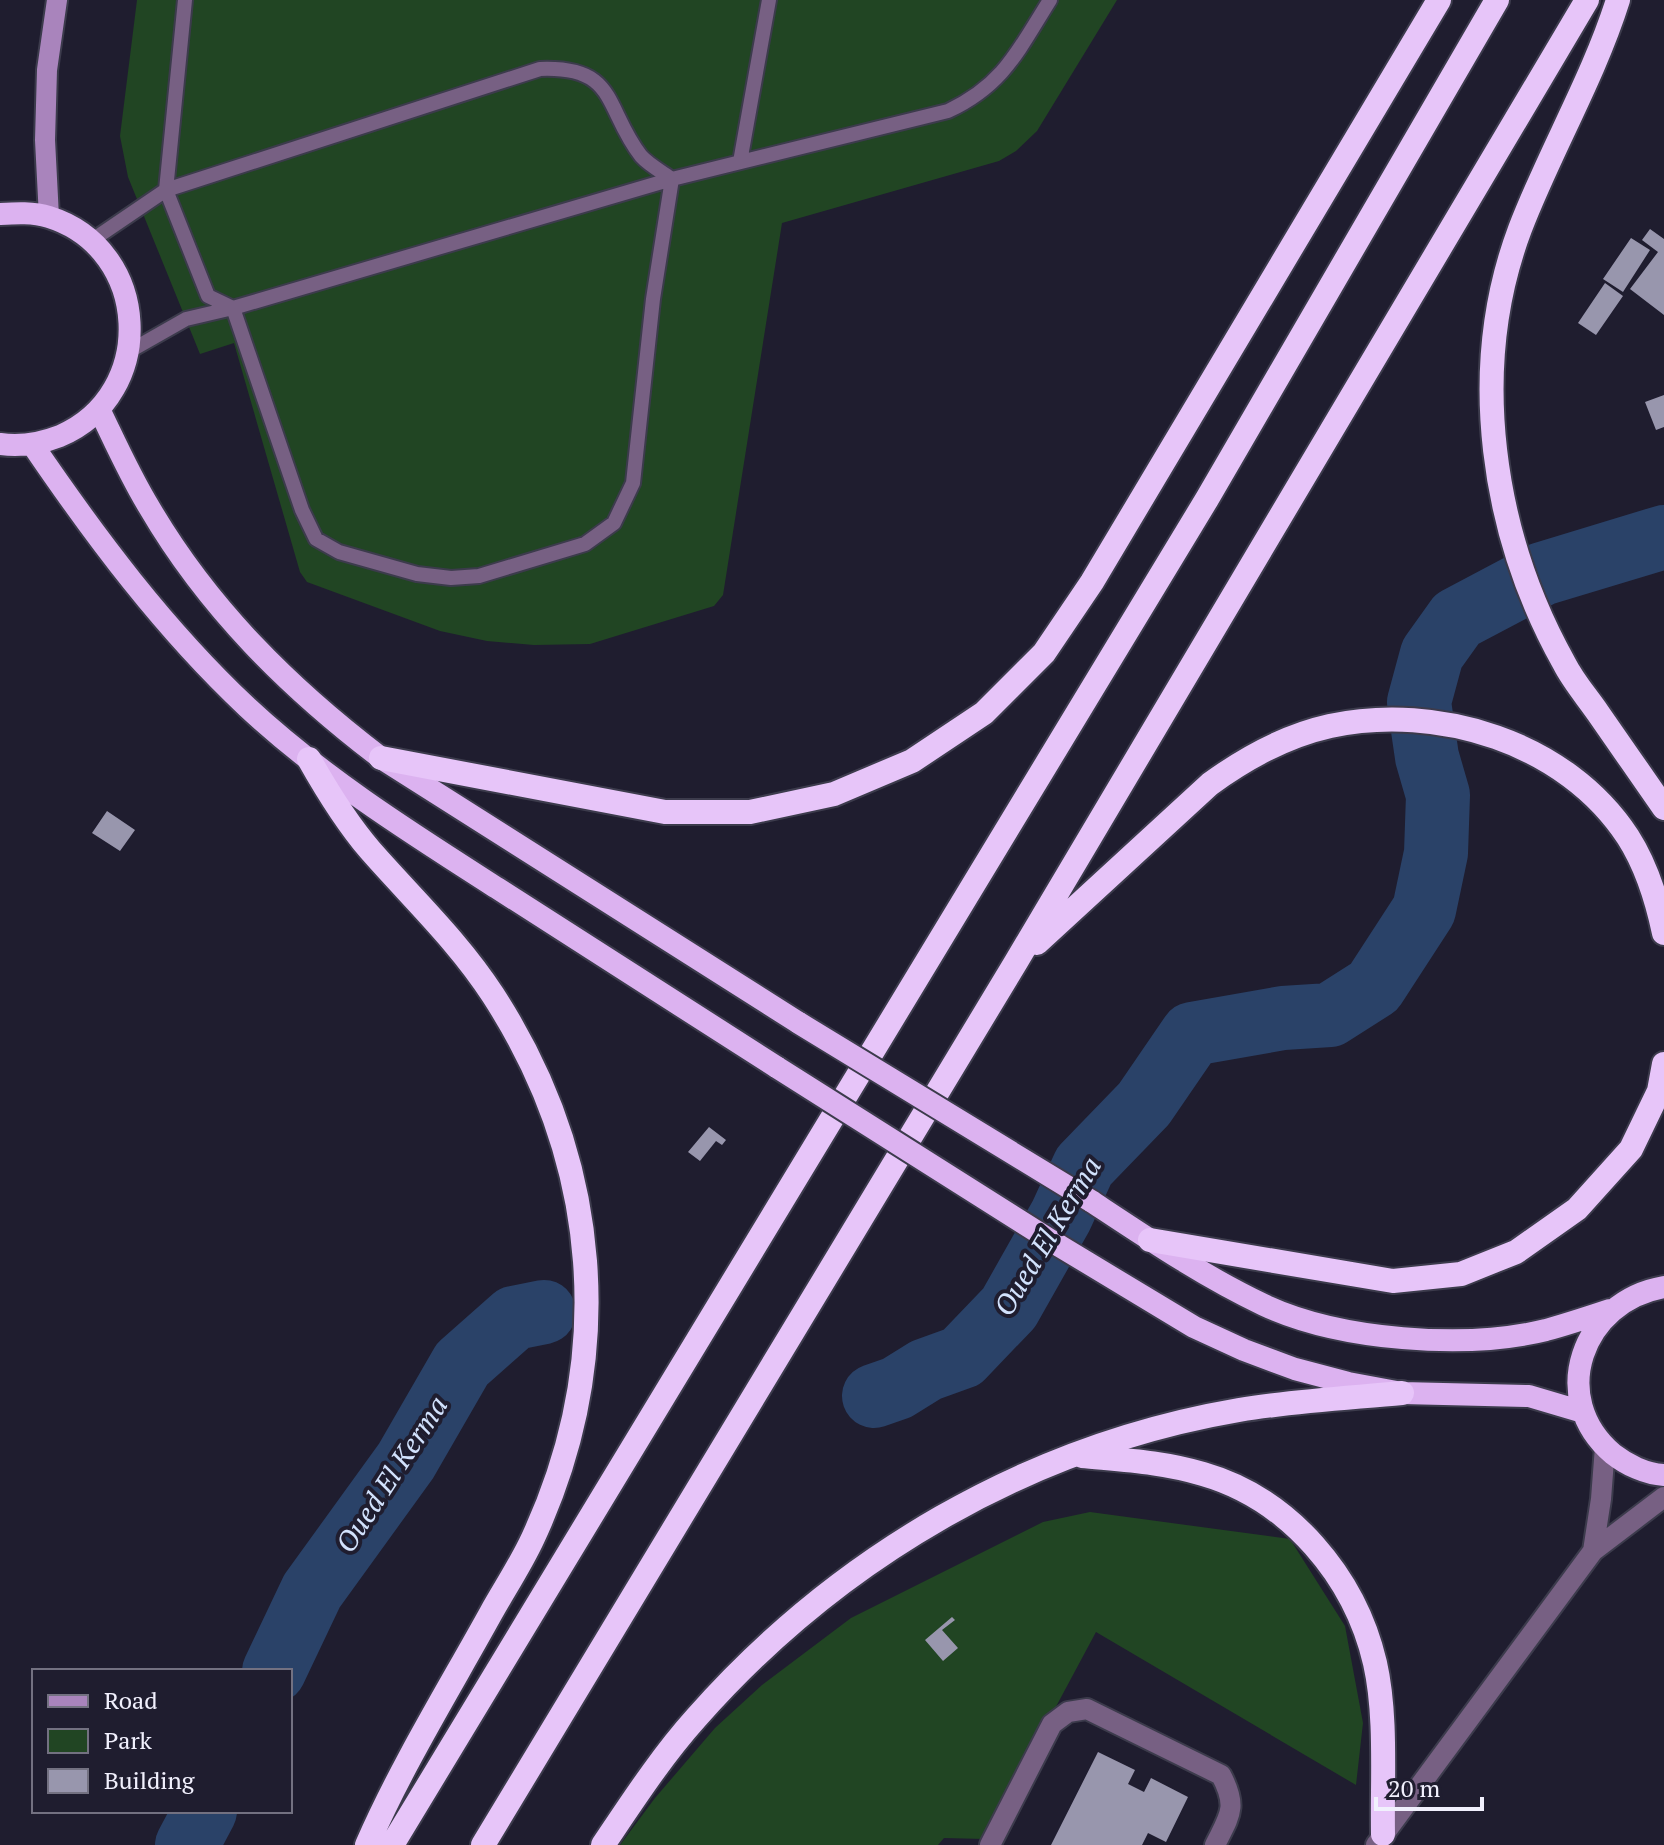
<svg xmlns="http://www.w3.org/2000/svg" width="1664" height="1845" viewBox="0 0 1664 1845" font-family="'PT Serif',serif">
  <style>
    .green { fill: #214523 }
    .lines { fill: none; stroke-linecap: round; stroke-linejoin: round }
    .river { stroke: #2a4268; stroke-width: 64 }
    .building { fill: #9896ad }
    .service-casing { stroke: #3c3b4c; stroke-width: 18 }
    .minor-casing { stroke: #3c3b4c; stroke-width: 24 }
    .secondary-casing { stroke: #3c3b4c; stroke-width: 24 }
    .trunk-casing { stroke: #3c3b4c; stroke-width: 26 }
    .motorway-casing { stroke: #3c3b4c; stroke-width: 28 }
    .service { stroke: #776083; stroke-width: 14 }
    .minor { stroke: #776083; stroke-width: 20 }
    .secondary { stroke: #a984bc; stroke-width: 20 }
    .trunk { stroke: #dcb2f0; stroke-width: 22 }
    .motorway { stroke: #e7c5f9; stroke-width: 24 }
    .trunk-bridge-casing { stroke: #3c3b4c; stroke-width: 26; stroke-linecap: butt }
    .trunk-bridge { stroke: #dcb2f0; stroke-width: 22 }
    .labels { text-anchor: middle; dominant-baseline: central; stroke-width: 8; stroke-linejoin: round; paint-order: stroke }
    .water-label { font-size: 28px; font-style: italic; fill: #d2e2fd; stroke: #1f1d2f }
  </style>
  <rect width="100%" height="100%" fill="#1f1d2f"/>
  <path class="green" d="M137 0H1117L1037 131 1016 151 999 161 782 223 723 595 714 606 590 644 534 645 487 641 440 631 307 582 300 572 234 343 200 354 128 177 120 136Z
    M1090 1512 1290 1539 1345 1626 1363 1723 1356 1785 1096 1632 985 1839 944 1838 938 1845H620L655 1798 715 1728 762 1685 851 1618 1043 1522Z"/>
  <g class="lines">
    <path class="river" d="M874 1396 897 1388 926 1370 962 1357 1009 1308 1061 1216 1084 1166 1144 1104 1192 1034 1283 1018 1330 1015 1374 987 1424 910 1436 853 1438 795 1427 757 1419 702 1432 654 1457 619 1542 574 1664 537
      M274 1671 312 1591 406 1461 462 1364 514 1318 544 1312
      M187 1845 205 1811"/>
  </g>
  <path class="building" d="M1650 229 1664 239V315L1630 289 1658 252 1642 240Z
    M1631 238 1650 250 1623 292 1603 279Z
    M1605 283 1623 296 1596 335 1578 323Z
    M1664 395V427L1656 430 1645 402Z
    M107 811 135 830 120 851 92 833Z
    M709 1127 726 1140 722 1145 716 1141 700 1161 688 1152Z
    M952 1617 955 1620 942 1630 958 1648 943 1661 925 1640Z
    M1098 1752 1135 1770 1128 1784 1144 1792 1151 1778 1188 1797 1166 1842 1148 1833 1142 1845H1051Z"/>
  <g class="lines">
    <g class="service-casing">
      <path id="service" d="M185 0 166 190 208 296 233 308 302 510 316 539 339 552 417 574 451 578 479 576 585 544 614 523 633 483 653 299 672 179
        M740 162 769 0
        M91 241 166 190 540 69C618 66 604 108 641 156 649 165 662 172 672 179
        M128 352 186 319 233 308 672 179 948 111C1004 85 1019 49 1050 0"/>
    </g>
    <g class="minor-casing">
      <path id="minor" d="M1593 1551 1601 1499 1605 1447
        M990 1845 1052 1724 1068 1712 1087 1709 1221 1775C1238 1807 1230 1815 1215 1845
        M1376 1845 1593 1551 1664 1497"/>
    </g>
    <g class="secondary-casing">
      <path id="secondary" d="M49 217 45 140 47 70 57 0"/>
    </g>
    <g class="trunk-casing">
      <path id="trunk" d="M0 214C16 213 33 212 49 217 151 249 158 394 60 436 42 443 20 447 0 444
        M99 409C115 442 130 476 149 507 208 608 289 688 381 758L799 1023
        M32 444C96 538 164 629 247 707 322 777 411 833 497 888 591 948 684 1008 778 1068
        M1091 1201C1147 1238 1203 1276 1264 1305 1339 1340 1465 1350 1546 1330 1568 1324 1589 1317 1610 1310
        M1058 1245 1194 1327 1244 1350 1295 1369 1348 1383 1402 1393 1529 1396 1583 1412
        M1664 1287C1582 1301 1547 1398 1613 1454 1627 1465 1646 1474 1664 1475"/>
    </g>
    <g class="motorway-casing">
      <path id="motorway" d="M1618 0C1593 79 1550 151 1520 229 1467 370 1492 534 1564 663 1573 681 1587 697 1598 713 1620 745 1642 776 1664 808
        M381 758 665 812H750L834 794 912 761 984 713 1044 653 1092 582 1439 0
        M309 759C327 791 346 822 370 850 412 898 458 941 493 995 601 1162 617 1357 533 1538 521 1564 505 1588 491 1613 449 1689 402 1765 367 1845
        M1037 943 1210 784C1247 757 1285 736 1330 726 1438 703 1566 742 1628 837 1646 865 1657 900 1664 933
        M1150 1240 1393 1281 1461 1274 1516 1252 1577 1209 1631 1149 1659 1091 1664 1064
        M1082 1456C1123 1460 1164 1462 1203 1474 1290 1499 1355 1577 1375 1663 1387 1716 1382 1780 1383 1834
        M392 1845 1207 499 1497 0
        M483 1845 1016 962 1587 0
        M603 1845C632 1802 661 1757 696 1718 837 1558 1028 1446 1239 1410 1292 1401 1348 1398 1402 1393"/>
    </g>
    <use href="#service" class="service"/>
    <use href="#minor" class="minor"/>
    <use href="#secondary" class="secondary"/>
    <use href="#trunk" class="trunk"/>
    <use href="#motorway" class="motorway"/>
    <g class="trunk-bridge-casing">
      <path id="trunk-bridge" d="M799 1023 1091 1201
        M778 1068 1058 1245"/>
    </g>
    <use href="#trunk-bridge" class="trunk-bridge"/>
  </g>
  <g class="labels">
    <g class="water-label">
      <text transform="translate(1047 1236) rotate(-59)">Oued El Kerma</text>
      <text transform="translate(391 1474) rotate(-57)">Oued El Kerma</text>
    </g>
  </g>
  <rect x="32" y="1669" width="260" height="144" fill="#1f1d2f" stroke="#737181" stroke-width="2"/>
  <rect x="48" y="1695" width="40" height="12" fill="#a984bc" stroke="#737181" stroke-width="2"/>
  <text x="104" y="1709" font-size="24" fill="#f1f0fd">Road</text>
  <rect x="48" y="1729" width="40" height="24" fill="#214523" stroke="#737181" stroke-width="2"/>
  <text x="104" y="1749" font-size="24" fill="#f1f0fd">Park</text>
  <rect x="48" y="1769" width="40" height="24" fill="#9896ad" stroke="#737181" stroke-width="2"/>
  <text x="104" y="1789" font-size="24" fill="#f1f0fd">Building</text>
  <path d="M1376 1797v12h106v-12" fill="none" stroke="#f1f0fd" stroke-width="4"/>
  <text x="1388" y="1797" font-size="24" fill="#f1f0fd" stroke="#1f1d2f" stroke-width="6" paint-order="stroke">20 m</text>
</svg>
